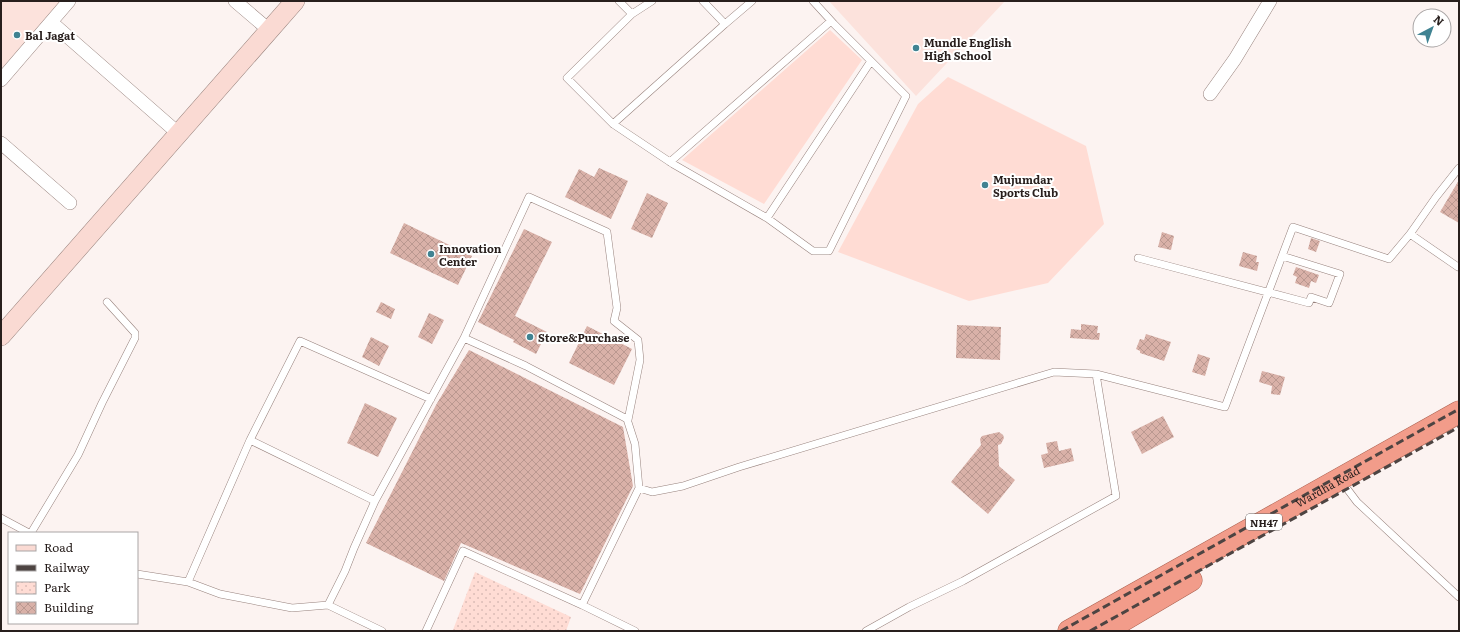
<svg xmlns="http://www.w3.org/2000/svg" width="1460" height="632" viewBox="0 0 1460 632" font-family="Literata,serif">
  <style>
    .built { fill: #fce2dc }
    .green { fill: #ffdcd4 }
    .park { fill: url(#park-dots) }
    .building { fill: url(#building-cross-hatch) }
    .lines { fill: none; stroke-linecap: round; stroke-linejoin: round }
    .service-casing { stroke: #97827d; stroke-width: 8 }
    .minor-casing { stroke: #97827d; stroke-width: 14 }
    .secondary-casing { stroke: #97827d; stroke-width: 20 }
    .trunk-casing { stroke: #a96150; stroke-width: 23 }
    .service { stroke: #fff; stroke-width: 7 }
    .minor { stroke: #fff; stroke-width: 13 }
    .secondary { stroke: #fadad3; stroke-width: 19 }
    .trunk { stroke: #f29c8a; stroke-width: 22 }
    .rail { stroke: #4d4442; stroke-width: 3; stroke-dasharray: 8 4; stroke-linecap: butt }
    .poi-dot { fill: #408392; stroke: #fff; stroke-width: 1.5 }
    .labels { text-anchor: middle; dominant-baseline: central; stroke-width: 4; stroke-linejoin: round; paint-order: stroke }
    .shield { fill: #fff; stroke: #686261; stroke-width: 1 }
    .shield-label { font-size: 10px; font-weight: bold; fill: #281f1d }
    .poi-label { font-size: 11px; font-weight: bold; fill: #281f1d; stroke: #fff; text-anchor: start }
    .street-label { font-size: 11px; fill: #281f1d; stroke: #fff }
  </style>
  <defs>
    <pattern id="park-dots" width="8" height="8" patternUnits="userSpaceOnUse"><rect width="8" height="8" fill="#ffdcd4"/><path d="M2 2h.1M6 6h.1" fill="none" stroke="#dbbcb6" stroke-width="1.8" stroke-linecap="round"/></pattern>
    <pattern id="building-cross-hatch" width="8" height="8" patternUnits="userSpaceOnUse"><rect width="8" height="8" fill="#d9b1a8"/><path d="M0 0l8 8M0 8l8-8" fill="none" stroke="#ba9890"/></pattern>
  </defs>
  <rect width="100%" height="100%" fill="#fcf3f1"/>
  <path class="built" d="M1 1H64L1 69Z
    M829 1H1005L916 96Z"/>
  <path class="green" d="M830 30 862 60 764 204 682 160Z
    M948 77 1086 146 1104 224 1048 283 969 301 838 252 918 104Z"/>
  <path class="park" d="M475 572 571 617 566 631H454L453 630Z"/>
  <path class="building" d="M599 168 628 181 611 219 565 197 579 169 594 177Z
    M1459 180V223L1440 212Z
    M647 193 668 203 652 238 631 229Z
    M404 223 472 256 458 285 390 253Z
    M524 229 552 242 515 316 547 332 536 354 513 342 514 340 478 322Z
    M1162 232 1174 236 1171 250 1158 247Z
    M1311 238 1320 241 1316 252 1308 249Z
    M1243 252 1257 256 1256 262H1259L1257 271 1239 266Z
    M1296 267 1319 275 1316 283 1311 281 1309 288 1295 283 1297 277 1293 275Z
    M381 302 395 309 391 319 376 312Z
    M429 313 444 320 432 344 418 337Z
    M1081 324 1098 326 1097 333H1100L1099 340 1070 338 1071 329 1081 330Z
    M957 325 1001 327 1000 360 956 358Z
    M587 326 632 349 614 385 569 363Z
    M1146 334 1171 342 1164 361 1140 353V351L1136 349 1140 339 1144 340Z
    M371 337 389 346 379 366 362 357Z
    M469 350 623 427 633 486 580 594 461 543 444 581 366 543 436 405Z
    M1198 354 1210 358 1205 376 1192 372Z
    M1262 371 1285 377 1280 395 1271 394 1272 386 1259 382Z
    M365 403 397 418 378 457 347 443Z
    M1163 416 1174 437 1142 454 1131 432Z
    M999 432 1003 435 1004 438 1001 444 998 445 999 466 1015 480 988 514 951 482 981 445 980 439 982 436Z
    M1057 441 1059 451 1071 448 1074 461 1044 468 1041 455 1048 453 1046 443Z"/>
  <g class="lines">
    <g class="service-casing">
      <path id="service" d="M619 1 632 14 567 78 613 124 673 164 767 218 813 251H829L906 96 834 24 813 1
        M632 14 652 1
        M725 24 752 1
        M613 124 725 24 703 1
        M670 162 831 21
        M1459 168 1436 197 1410 234 1458 267 1459 266
        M767 218 871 61
        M1138 258 1309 303 1311 297 1329 303 1340 274 1282 256
        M464 338 529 197 607 232 617 308 614 321 638 340 640 360 628 420
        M1096 374 1225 407 1293 227 1389 259 1410 234
        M250 440 300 341 431 399
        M1348 490 1357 502 1459 597
        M1 518 29 533
        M31 533 78 455 102 403 135 338V333L107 302
        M137 574 188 582 220 594 292 608 328 605 382 631
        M188 582 250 440 375 501
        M328 605 345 571 354 548 375 501 464 338 526 366 627 419 635 444 639 488 652 492 683 486 739 467 1054 372 1096 374 1116 496 963 581 909 607 866 631
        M582 605 639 488
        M426 631 463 551 582 605 635 631"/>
    </g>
    <g class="minor-casing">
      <path id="minor" d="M235 1 269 30
        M51 22 179 134
        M1 80 69 1
        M1210 94 1235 59 1270 1
        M1 143 70 203"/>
    </g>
    <g class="secondary-casing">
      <path id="secondary" d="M1 336 295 1"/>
    </g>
    <g class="trunk-casing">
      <g id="trunk">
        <path id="s1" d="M1069 631 1459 412"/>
        <path d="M1105 631 1191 580"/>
      </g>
    </g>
    <use href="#service" class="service"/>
    <use href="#minor" class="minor"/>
    <use href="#secondary" class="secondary"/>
    <use href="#trunk" class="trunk"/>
    <path class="rail" d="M1061 631 1459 409
      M1090 631 1459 427"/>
  </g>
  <g class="poi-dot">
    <circle cx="17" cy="35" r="4"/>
    <circle cx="916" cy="48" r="4"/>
    <circle cx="985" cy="185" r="4"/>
    <circle cx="431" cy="254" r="4"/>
    <circle cx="530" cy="337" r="4"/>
  </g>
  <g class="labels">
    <rect class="shield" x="1246" y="514" width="36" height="16" rx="3"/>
    <g class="shield-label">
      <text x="1264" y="522">NH47</text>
    </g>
    <g class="poi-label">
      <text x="25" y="35">Bal Jagat</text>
      <text x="924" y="42">Mundle English<tspan x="924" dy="13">High School</tspan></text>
      <text x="993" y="179">Mujumdar<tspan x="993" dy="13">Sports Club</tspan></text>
      <text x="439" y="248">Innovation<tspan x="439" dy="13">Center</tspan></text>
      <text x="538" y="337">Store&amp;Purchase</text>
    </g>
    <g class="street-label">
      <text stroke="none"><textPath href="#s1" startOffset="296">Wardha Road</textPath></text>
    </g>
  </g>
  <rect width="1460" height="632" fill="none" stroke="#281f1d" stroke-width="4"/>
  <rect x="8" y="532" width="130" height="92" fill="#ffffff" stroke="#a9a5a5"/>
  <rect x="16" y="545" width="20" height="6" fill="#fadad3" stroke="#a9a5a5"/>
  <text x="44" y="552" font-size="12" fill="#281f1d">Road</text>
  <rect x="16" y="565" width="20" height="6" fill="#4d4442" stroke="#a9a5a5"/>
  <text x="44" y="572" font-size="12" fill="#281f1d">Railway</text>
  <rect x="16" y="582" width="20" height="12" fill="url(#park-dots)" stroke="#a9a5a5"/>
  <text x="44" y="592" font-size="12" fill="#281f1d">Park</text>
  <rect x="16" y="602" width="20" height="12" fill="url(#building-cross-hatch)" stroke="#a9a5a5"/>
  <text x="44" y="612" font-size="12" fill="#281f1d">Building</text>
  <g transform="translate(1432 28) rotate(41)"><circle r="19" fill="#ffffff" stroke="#a9a5a5"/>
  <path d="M0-3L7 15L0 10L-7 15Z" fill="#408392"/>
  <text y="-6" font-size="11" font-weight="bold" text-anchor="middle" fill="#281f1d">N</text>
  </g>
</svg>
